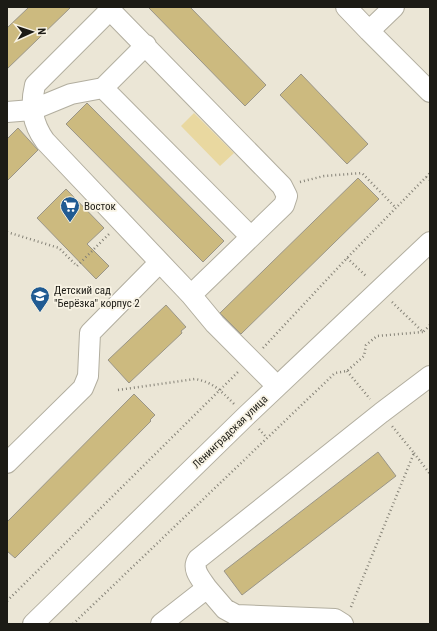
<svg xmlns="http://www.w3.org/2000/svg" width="437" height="631" viewBox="0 0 437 631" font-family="'Roboto Condensed',sans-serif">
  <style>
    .green { fill: #e9d8a0 }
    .building { fill: #ccba7f; stroke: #9a9587 }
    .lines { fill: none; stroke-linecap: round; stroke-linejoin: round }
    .minor-casing { stroke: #b2ae9f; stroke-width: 22 }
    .path { stroke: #858277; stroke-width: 2.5; stroke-dasharray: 1 3; stroke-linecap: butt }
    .minor { stroke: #fff; stroke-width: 20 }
    .labels { text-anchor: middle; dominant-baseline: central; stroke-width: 3.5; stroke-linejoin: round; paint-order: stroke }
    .poi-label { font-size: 11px; fill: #1c1b15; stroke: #f8f3e4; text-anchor: start }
    .street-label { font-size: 11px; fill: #1c1b15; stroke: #f8f3e4 }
  </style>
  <rect width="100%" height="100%" fill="#ebe6d6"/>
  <path class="green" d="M194 113 234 153 220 166 181 126Z"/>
  <path class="building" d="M29 7H71L7 69V28Z
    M148 7H190L266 85 245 106Z
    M301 74 368 144 347 164 280 95Z
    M87 103 224 241 203 262 66 124Z
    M18 128 38 150 7 181V139Z
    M358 178 379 199 241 334 220 313Z
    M66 189 104 228 87 244 109 266 96 279 37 218Z
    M166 305 186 327 181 331 182 333 129 383 108 360Z
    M134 394 155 415 150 420 151 421 15 558 7 551V522Z
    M378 452 396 476 242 595 224 571Z"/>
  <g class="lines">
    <g class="minor-casing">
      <path id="minor" d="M346 7 369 31 394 7
        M369 31 430 92
        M103 88 146 45
        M7 112 32 110 71 94 103 88 251 237
        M191 295 284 205 287 196 282 186 110 10 35 85C30 106 32 123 45 141L191 295 215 324 277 386
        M7 463 83 388 88 376 90 333 159 263
        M207 588 225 609 236 615 335 619 343 624
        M33 624 246 416 430 242
        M161 624 207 588C201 579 191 569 198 559L381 413 430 376"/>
    </g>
    <path class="path" d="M426 177 430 180
      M300 182 324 176 362 173 396 208
      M7 232 59 248 77 266 109 234
      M347 258 367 277
      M392 302 423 332 430 325
      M263 348 347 258 430 173
      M347 371 370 399
      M118 390 195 379C213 382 221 391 234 404
      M259 429 267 438
      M414 453 430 474
      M7 601 238 372
      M351 607 414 453 392 426
      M73 624 335 373 347 371 364 356 366 345 377 336 423 332"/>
    <use href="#minor" class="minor"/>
  </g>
  <defs>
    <g id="supermarket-pin" transform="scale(1)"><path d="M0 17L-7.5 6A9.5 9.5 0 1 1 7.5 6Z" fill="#205b92" stroke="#f8f3e4"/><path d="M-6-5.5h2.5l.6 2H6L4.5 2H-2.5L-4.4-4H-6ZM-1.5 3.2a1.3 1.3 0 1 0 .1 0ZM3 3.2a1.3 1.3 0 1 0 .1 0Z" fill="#fff"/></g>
    <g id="school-pin" transform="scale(1)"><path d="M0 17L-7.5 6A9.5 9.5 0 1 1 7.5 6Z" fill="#205b92" stroke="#f8f3e4"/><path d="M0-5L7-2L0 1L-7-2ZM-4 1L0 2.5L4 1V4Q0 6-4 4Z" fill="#fff"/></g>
  </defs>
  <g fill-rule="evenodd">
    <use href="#supermarket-pin" x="70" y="206"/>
    <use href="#school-pin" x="40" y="296"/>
  </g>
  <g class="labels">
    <g class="poi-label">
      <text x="84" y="206">Восток</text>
      <text x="54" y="290">Детский сад<tspan x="54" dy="13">"Берёзка" корпус 2</tspan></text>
    </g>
    <g class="street-label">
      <text transform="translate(230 432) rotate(-44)">Ленинградская улица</text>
    </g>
  </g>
  <rect width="437" height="631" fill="none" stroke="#1c1b15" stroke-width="16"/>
  <g transform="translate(32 32) rotate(87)" stroke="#f8f3e4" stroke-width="3" paint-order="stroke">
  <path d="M0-3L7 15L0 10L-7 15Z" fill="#1c1b15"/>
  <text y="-6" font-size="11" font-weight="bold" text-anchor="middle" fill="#1c1b15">N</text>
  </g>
</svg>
